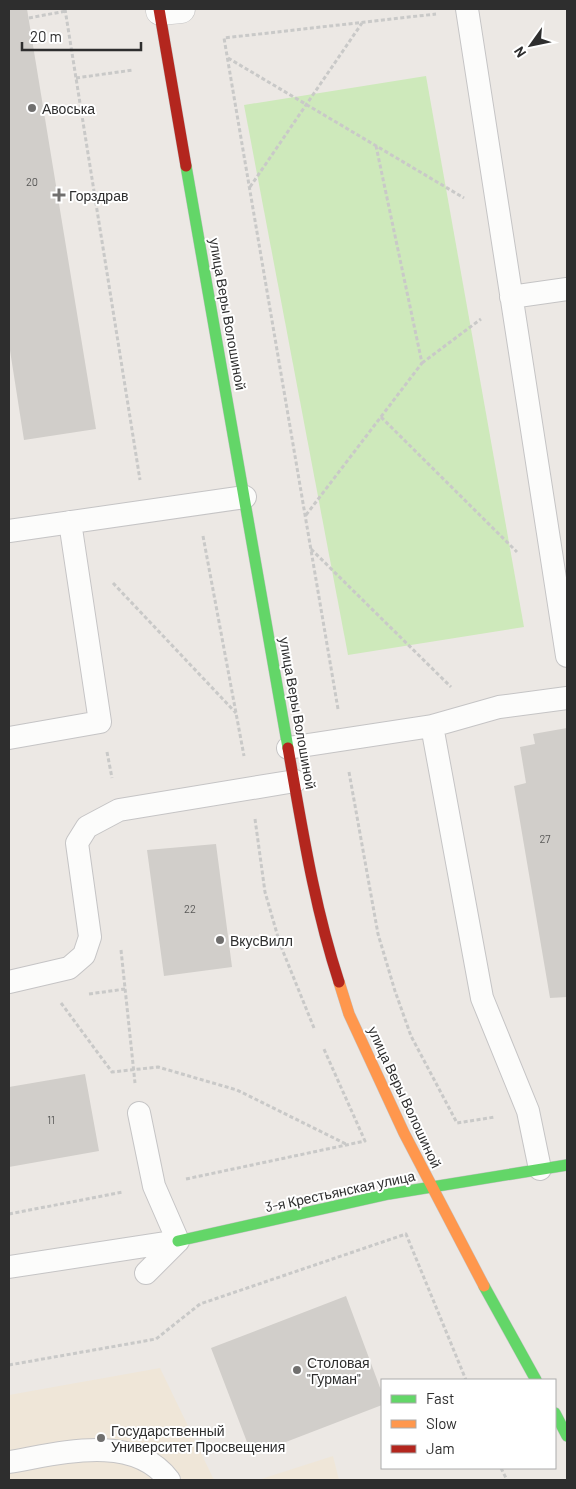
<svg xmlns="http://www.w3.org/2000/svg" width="576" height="1489" viewBox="0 0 576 1489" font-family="Barlow,sans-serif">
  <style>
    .education { fill: #efe6d8 }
    .green { fill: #cee9bb }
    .building { fill: #d1ceca }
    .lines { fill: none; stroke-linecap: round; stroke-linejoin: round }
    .lane-casing { stroke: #c5c4c5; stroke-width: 24 }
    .street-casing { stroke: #c5c4c5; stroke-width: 29 }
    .fast-casing { stroke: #c5c4c5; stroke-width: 12 }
    .slow-casing { stroke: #c5c4c5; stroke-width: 12 }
    .jam-casing { stroke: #c5c4c5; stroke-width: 12 }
    .path { stroke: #c9c9c8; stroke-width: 3; stroke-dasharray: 4 2.5; stroke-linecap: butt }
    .lane { stroke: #fcfcfb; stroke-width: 22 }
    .street { stroke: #fcfcfb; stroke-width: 28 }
    .fast { stroke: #63d668; stroke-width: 11 }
    .slow { stroke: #ff974d; stroke-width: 11 }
    .jam { stroke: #b3261e; stroke-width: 11 }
    .poi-dot { fill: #706f6e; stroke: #fff; stroke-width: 2 }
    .labels { text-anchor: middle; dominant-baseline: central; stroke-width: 4; stroke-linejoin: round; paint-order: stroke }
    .number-label { font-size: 11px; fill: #585857 }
    .poi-label { font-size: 14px; fill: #2e2e2e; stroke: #fff; text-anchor: start }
    .street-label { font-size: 14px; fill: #2e2e2e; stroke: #fff }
  </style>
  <rect width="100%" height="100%" fill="#ece8e4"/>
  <path class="education" d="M160 1368 214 1480H9V1395Z
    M333 1456 339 1480H258Z"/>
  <path class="green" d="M426 76 524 627 348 655 244 105Z"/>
  <path class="building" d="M9 9H27L96 429 24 440 9 344Z
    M567 728V997L550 998 514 786 526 783 520 747 535 744 533 734Z
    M216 844 232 967 164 976 147 850Z
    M85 1074 99 1151 9 1167V1087Z
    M346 1296 382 1393V1405L252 1455 211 1348Z"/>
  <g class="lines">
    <g class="lane-casing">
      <path id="lane" d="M467 9 567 656
        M511 297 567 289
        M9 531 245 497
        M432 726 482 998 528 1111 540 1169
        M9 738 100 722 70 522
        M288 748 432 726 499 707 567 698
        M9 982 69 968 84 955 90 937 77 843 87 827 119 810 295 781
        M139 1113 154 1186 178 1241
        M9 1267 178 1241
        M146 1273 178 1241
        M9 1462C58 1454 133 1432 169 1480"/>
    </g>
    <g class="street-casing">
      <path id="street" d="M160 11 181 9"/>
    </g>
    <g class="fast-casing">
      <path id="fast" d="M186 166 288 748
        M178 1241 389 1194 567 1165
        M484 1286 536 1380
        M555 1413 567 1436"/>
    </g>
    <g class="slow-casing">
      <path id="slow" d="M339 982 349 1014 404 1133 484 1286"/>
    </g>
    <g class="jam-casing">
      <path id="jam" d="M159 9 186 166
        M288 748C302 827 314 906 339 982"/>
    </g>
    <path class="path" d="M65 9 140 480
      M29 18 66 11
      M228 58 464 198
      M76 78 133 70
      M250 187 362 23
      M422 363 481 319
      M381 417 517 552
      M306 515 422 363 376 146
      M203 536 244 756
      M311 549 451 687
      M113 583 236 713
      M338 709 224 38 436 14
      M107 752 112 778
      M349 772 378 934 395 991 411 1036 457 1123 495 1117
      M255 819 265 892 280 944 314 1028
      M121 950 135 1083
      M89 994 125 989
      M61 1003 112 1072 158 1067 237 1090 348 1145
      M186 1179 365 1141 323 1047
      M9 1214 123 1192
      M9 1365 156 1339 200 1304 406 1234 466 1380
      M501 1468 507 1480"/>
    <use href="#lane" class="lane"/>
    <use href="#street" class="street"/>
    <use href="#fast" class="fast"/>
    <use href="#slow" class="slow"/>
    <use href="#jam" class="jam"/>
  </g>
  <g class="poi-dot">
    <circle cx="32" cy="108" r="5"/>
    <path d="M56.5 187.5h5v5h5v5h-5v5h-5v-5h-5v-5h5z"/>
    <circle cx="220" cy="940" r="5"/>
    <circle cx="297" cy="1370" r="5"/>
    <circle cx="101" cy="1438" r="5"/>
  </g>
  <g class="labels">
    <g class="number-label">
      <text x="32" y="181">20</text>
      <text x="545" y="838">27</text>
      <text x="190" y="908">22</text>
      <text x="51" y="1119">11</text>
    </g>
    <g class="poi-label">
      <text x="42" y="108">Авоська</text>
      <text x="69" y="195">Горздрав</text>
      <text x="230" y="940">ВкусВилл</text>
      <text x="307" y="1362">Столовая<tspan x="307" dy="16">"Гурман"</tspan></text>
      <text x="111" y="1430">Государственный<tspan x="111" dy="16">Университет Просвещения</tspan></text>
    </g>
    <g class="street-label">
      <text transform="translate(228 314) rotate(80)">улица Веры Волошиной</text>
      <text transform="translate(298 713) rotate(80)">улица Веры Волошиной</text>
      <text transform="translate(405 1097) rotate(65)">улица Веры Волошиной</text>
      <text transform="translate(340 1191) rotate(-12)">3-я Крестьянская улица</text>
    </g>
  </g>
  <rect width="576" height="1489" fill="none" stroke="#2e2e2e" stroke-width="20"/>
  <rect x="381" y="1379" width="175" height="90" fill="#ffffff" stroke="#ababab"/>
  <rect x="391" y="1395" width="25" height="8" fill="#63d668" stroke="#ababab"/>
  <text x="426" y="1404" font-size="15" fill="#2e2e2e">Fast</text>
  <rect x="391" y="1420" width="25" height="8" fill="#ff974d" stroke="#ababab"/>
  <text x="426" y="1429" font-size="15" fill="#2e2e2e">Slow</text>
  <rect x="391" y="1445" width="25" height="8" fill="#b3261e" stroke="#ababab"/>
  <text x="426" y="1454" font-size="15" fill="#2e2e2e">Jam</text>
  <g transform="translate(531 45) rotate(237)" stroke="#ffffff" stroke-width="4" paint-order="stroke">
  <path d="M0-4L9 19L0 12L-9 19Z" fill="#2e2e2e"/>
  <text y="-8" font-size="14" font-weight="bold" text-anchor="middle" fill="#2e2e2e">N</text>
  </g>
  <path d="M22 42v8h119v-8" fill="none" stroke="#2e2e2e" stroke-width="2.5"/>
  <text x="30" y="42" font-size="15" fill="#2e2e2e" stroke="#ffffff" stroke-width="4" paint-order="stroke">20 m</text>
</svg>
